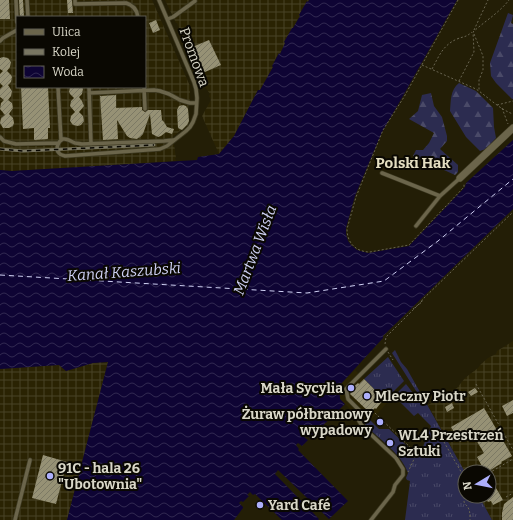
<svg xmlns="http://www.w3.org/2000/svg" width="513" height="520" viewBox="0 0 513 520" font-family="Bitter,serif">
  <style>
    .built { fill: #2a2303 }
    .industrial { fill: url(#industrial-grid); fill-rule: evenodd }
    .grass { fill: url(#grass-tufts) }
    .forest { fill: url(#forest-firs) }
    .water { fill: url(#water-waves) }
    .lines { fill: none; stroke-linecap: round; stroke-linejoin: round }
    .ferry { stroke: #ced0f3; stroke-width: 1; stroke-dasharray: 5 4; stroke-linecap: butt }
    .building { fill: url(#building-hatch) }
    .service-casing { stroke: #3c3821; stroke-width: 5 }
    .minor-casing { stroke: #3c3821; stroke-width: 8 }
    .path { stroke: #696551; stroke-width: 1; stroke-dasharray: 2 2; stroke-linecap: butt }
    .service { stroke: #6b654b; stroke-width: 3.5 }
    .minor { stroke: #6b654b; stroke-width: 7 }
    .rail-casing { stroke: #797662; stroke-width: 3 }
    .rail { stroke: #0a0802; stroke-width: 1.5; stroke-dasharray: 4.5; stroke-linecap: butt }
    .poi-dot { fill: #adaffb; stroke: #0a0802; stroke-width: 1.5 }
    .labels { text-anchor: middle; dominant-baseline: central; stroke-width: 4; stroke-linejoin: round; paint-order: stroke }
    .street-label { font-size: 14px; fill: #d9d7c8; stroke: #0a0802 }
    .poi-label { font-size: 14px; font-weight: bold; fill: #d9d7c8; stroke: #0a0802; text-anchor: start }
    .neighbourhood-label { font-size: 15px; font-weight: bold; fill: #e4dec1; stroke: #0a0802 }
    .water-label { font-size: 15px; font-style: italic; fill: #ced0f3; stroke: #0a0802 }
  </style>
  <defs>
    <pattern id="industrial-grid" width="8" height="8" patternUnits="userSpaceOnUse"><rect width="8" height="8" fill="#2a2303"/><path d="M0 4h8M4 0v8" fill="none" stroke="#484226"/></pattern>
    <pattern id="grass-tufts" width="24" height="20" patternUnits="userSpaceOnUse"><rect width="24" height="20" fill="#2c2c50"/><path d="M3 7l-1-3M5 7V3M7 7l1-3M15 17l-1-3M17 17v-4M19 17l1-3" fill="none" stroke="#4a4a68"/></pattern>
    <pattern id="forest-firs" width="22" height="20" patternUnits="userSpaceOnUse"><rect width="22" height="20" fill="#2c2c50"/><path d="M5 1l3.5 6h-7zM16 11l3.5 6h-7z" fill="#4a4a68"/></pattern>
    <pattern id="water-waves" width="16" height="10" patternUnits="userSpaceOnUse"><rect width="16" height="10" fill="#0e0434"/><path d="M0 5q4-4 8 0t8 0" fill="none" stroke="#302850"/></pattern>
    <pattern id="building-hatch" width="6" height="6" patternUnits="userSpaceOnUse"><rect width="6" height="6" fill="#969175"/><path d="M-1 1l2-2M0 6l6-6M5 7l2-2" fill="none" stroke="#7c7964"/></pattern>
  </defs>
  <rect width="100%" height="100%" fill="#231e06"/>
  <path class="built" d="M355 370 384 399 387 403 379 412 370 420 365 419 362 421 340 399 339 386Z"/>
  <path class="industrial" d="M0 0H152L190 86V98L188 109 189 121 188 126 186 129 181 130 173 137 176 158H175L176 161 12 171 0 170ZM17 17H145V87H17Z
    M165 0H309L308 2H307L299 15H300L285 42H286L280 54H278L272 66 273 67 260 91 258 90 234 136 219 154 202 116 211 100 209 96 210 94 203 84 202 83 198 75 195 70 199 68 190 48H188L177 23H176Z
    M513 341V520H492L479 496H489V472H465L428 405 457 388 465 378 478 368 481 364 488 358 496 354 497 351Z
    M108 362 67 520H0V369L59 365 66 371 93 363Z"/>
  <path class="grass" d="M395 350 401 362 407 369 465 472V496H479L492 520H405L410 481 407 480 406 478 408 473C402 455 381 440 367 427L363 421 365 419 370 420 379 429H389L419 457 431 426 418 413 414 416 394 396 406 384 423 406 425 405 392 353Z
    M388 357 404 381 385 400 364 379Z"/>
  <path class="forest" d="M508 13 513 15 511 23 513 24V99H512L496 83 491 76 490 63Z
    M459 83 476 91 493 108 494 127 496 138 486 149 480 151 466 137 450 111C451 101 450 90 459 83Z
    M431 93 434 106 442 117 447 136V141L440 149 458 165V172L455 175 413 156 416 150H423L429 143 434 133 409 119 418 111 422 95Z"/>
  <path class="water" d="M309 0H457L403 96 382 132 355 196 346 228V234L348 241 351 245 357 250 368 253 409 246 465 187 466 183 513 140V209L383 336V338L339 386 340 399 345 404 310 438 307 435 304 437 308 440 302 446 298 443 296 445 299 449 298 450 348 501 329 519 278 470 275 474 319 519 318 520H282L255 494 253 495 250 492 247 495 249 496 243 502 241 501 239 503 243 507V508L234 520H67L108 362 93 363 66 371 59 365 0 369V170L12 171 197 160 198 157 219 154 234 136 258 90H260L273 67 272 66 279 53 280 54 285 43 284 42 292 28H293L300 16 299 15 307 1 308 2Z"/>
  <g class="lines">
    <path class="ferry" d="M0 275 307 293 384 281 438 241 513 179"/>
  </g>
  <path class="building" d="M0 0H9L10 19H0Z
    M19 0H23L24 17H20Z
    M67 0H72L73 13H68Z
    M156 20 160 30 153 33 149 23Z
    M209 40 221 65 198 75 195 70 199 68 190 48Z
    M3 57 8 58 11 62 10 67 7 71 11 75 12 77 11 82 8 85 12 91 11 96 8 100 12 103 13 108 9 114 13 118 14 123 13 126 9 128H3L0 123 1 118 5 115 0 109 1 103 4 100 0 97V89L3 86 0 83V74L3 71 0 69V58Z
    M21 87H48L50 128H48V139L34 140V128L23 129Z
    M70 87H82L83 89 82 94 79 97 82 101 84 106 79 112 83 116 84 121 81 125 78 126 73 125 70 121 71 116 75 112 70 106 71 101 74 98 70 94 69 92Z
    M116 95V108L142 107V110L145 112 148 110H161L162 120 164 122 167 127 174 129 172 134 166 132 161 136 158 137 152 134 150 114 143 134 140 137 137 139 130 138 127 136 117 120 118 139 103 140 100 96Z
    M183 105 186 106 188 109 189 121 187 125 182 130 178 128 177 110 179 106Z
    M364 379 384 399 376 409 375 408 370 413 350 394 351 392 350 390 358 383 359 384Z
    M475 388 478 392 471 396 468 392Z
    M513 400V413L507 416 502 406Z
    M452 403 454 408 447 412 445 407Z
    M484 408 512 456 501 462 502 463 487 472H485L477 457 484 453 473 435 460 442 451 427Z
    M43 455 67 462 56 504 32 498Z
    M489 476 503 500 493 505 491 501 488 502 484 496H489Z
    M513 497V520H502V513L504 504Z"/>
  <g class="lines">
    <g class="service-casing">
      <path id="service" d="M16 0 17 22
        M27 0 28 17
        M75 0V4L126 3C133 5 137 10 138 17
        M159 0 194 82 196 89 197 98 196 114 193 122 190 127 186 131 167 146 160 149 65 156C62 155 60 155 59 153 55 149 58 141 63 139 68 138 71 142 75 143 76 143 81 144 82 144L164 141 174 140
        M168 19 173 17 195 1
        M0 41 3 38 17 30
        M58 87 61 140
        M89 87 91 144
        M144 87 145 109
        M89 93 154 90 160 91 169 94 180 100 190 103H196
        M0 137 4 141 16 144 58 143
        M382 173 440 196
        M416 226 440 196 460 178
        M15 520 30 460
        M371 520 393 492 395 485 403 475V469L396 458 363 427 359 421 360 416 362 413 348 399 346 389 386 349"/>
    </g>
    <g class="minor-casing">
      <path id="minor" d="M460 178 513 128"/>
    </g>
    <path class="path" d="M458 0 404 97 383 130 356 197 347 229C347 243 356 252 370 252L409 245 464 187V184
      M474 30 488 0
      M474 34 483 56V70L479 80V90
      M422 65 476 89C488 97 499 109 513 114
      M432 69C439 56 443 45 457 39 464 36 465 38 472 32
      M459 81 474 52 473 32C485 21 499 13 509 0
      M497 105 513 101
      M502 108 508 124
      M413 309 422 302V300L513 212
      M385 344 386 337 422 301
      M388 352 393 360
      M476 384 513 450
      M375 413 415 452V457L408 472
      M436 428 464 477 465 484
      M489 473 513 459
      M465 493 464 502 465 504C470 508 470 513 470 520
      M506 497 513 493"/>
    <use href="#service" class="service"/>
    <use href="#minor" class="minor"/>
    <g class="rail-casing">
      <path id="rail" d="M0 149 23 151 154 145"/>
    </g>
    <use href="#rail" class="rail"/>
  </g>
  <g class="poi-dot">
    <circle cx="351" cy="388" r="4"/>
    <circle cx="367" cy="396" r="4"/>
    <circle cx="380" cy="422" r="4"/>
    <circle cx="390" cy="443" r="4"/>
    <circle cx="50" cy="476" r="4"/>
    <circle cx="260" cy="505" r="4"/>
  </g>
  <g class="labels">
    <g class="street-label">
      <text transform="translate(194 57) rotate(70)">Promowa</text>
    </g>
    <g class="poi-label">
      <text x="343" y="388" text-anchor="end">Mała Sycylia</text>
      <text x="375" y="396">Mleczny Piotr</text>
      <text x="372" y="414" text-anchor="end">Żuraw półbramowy<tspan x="372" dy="16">wypadowy</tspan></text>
      <text x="398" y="435">WL4 Przestrzeń<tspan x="398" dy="16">Sztuki</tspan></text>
      <text x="58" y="468">91C - hala 26<tspan x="58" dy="16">"Ubotownia"</tspan></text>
      <text x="268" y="505">Yard Café</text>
    </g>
    <g class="neighbourhood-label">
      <text x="413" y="163">Polski Hak</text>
    </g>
    <g class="water-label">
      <text transform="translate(255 250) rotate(-69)">Martwa Wisła</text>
      <text transform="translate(124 272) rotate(-4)">Kanał Kaszubski</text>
    </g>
  </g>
  <rect x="16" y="16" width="130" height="72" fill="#0a0802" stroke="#5d5b51"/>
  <rect x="24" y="29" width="20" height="6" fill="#6b654b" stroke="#5d5b51"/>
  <text x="52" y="36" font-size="12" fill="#d9d7c8">Ulica</text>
  <rect x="24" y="49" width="20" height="6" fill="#797662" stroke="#5d5b51"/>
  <text x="52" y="56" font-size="12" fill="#d9d7c8">Kolej</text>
  <rect x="24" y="66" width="20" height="12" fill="url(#water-waves)" stroke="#5d5b51"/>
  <text x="52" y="76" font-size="12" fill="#d9d7c8">Woda</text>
  <g transform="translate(477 484) rotate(260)"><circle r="19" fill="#0a0802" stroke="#5d5b51"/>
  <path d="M0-3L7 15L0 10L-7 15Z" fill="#adaffb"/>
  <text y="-6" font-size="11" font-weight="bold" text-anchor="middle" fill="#d9d7c8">N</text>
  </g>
</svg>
